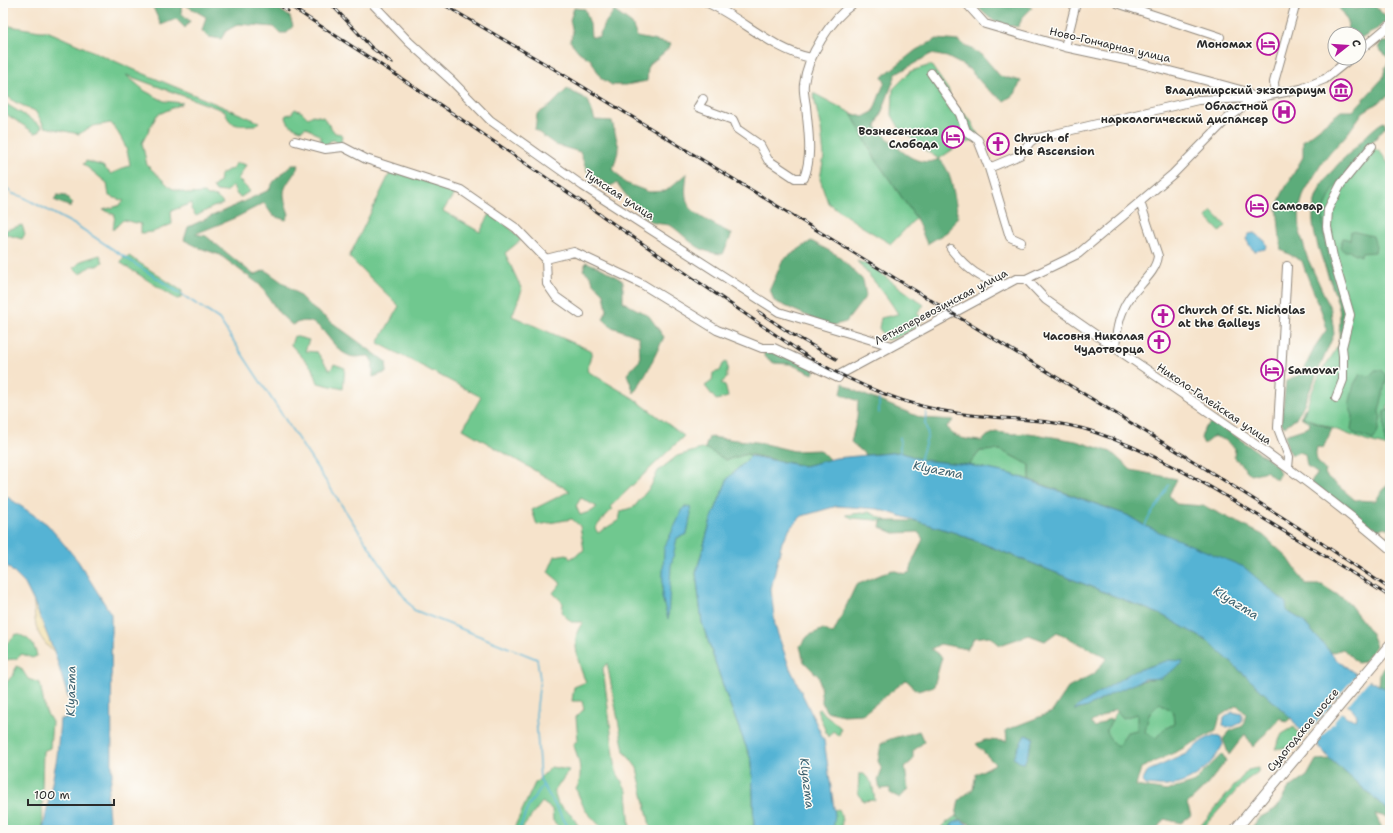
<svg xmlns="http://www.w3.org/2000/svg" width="1393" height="833" viewBox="0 0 1393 833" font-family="'Shantell Sans',sans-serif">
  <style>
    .green { fill: #6fc88f; stroke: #4d7a5d; fill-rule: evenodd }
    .forest { fill: #5bac7a; stroke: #436c52; fill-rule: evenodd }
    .sand { fill: #eeda9e; stroke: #8c8264 }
    .water { fill: #55b3d4; stroke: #406f80; fill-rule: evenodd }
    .pier { fill: #f6e3cb }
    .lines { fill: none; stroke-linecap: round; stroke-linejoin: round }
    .stream { stroke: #55b3d4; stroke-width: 1.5 }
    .minor-casing { stroke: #90877b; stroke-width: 10 }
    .major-casing { stroke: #90877b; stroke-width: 12 }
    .minor { stroke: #fff; stroke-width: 8 }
    .major { stroke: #fff; stroke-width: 10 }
    .rail-casing { stroke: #2b2b2b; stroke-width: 3 }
    .rail { stroke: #fdfcf7; stroke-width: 1.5; stroke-dasharray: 4.5; stroke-linecap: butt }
    .labels { text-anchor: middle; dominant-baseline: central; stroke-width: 3; stroke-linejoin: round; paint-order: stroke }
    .poi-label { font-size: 11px; font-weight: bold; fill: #2b2b2b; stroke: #fdfcf7; text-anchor: end }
    .street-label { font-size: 11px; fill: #2b2b2b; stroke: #fdfcf7 }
    .water-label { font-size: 12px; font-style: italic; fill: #3c616f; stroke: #fdfcf7 }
  </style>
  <rect width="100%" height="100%" fill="#fdfcf7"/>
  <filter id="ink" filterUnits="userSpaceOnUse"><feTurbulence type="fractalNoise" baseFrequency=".025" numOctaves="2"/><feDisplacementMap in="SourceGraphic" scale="8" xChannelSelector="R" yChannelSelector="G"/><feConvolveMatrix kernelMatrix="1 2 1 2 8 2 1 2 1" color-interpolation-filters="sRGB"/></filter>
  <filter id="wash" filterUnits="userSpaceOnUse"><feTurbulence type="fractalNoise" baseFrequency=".012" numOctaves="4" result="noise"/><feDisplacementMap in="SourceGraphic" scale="16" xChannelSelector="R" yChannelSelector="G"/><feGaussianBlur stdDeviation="0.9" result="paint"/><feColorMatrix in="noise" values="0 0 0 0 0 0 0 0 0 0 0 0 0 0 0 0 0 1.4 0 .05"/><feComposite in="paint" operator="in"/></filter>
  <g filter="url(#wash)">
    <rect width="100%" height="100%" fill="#f6e3cb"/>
    <path class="green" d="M3 25 40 31H47L135 70 259 122 256 125C240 125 230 129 225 111L126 75 145 91 164 101 183 103 157 115 142 143 147 165 171 188 189 194 205 193 208 196C214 195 220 198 223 204L213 207 196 216 191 209 192 203 171 211 172 224 153 232 141 233V224L123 220 113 230 115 215 103 210 118 206 124 201 109 196 107 183 83 164 86 161 103 166 111 174 130 165C128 148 121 136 111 123L93 126 79 134 45 127 35 111 15 102 3 93Z
      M931 65 949 91 950 99 971 121 980 139 959 145 939 159 920 147 905 131H901L892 115 893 89 911 71Z
      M813 93 851 113 874 157 916 218 891 244 861 226 828 203 820 179 824 156 821 129Z
      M3 102 42 126 39 132 35 133 3 112Z
      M295 109 302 112 308 118 313 115 323 117 335 133 342 134 341 143 338 144 334 140 330 141 327 146 321 142V137L306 127 301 130C292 127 286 124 286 115L291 114Z
      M1365 139 1377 151 1379 150 1390 166V402L1387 409 1388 447 1366 441 1303 417C1308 402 1313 388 1320 374 1327 361 1339 350 1341 335 1343 316 1337 298 1330 281 1302 206 1306 192 1365 139Z
      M239 163 246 165 238 179 250 191 241 197 237 195 233 186 226 192 215 191 213 187 219 182 220 175 228 170 233 169 235 164Z
      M391 171 456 191 443 211 480 232 490 214 510 228 521 240 505 253 522 290 512 316 592 351 587 371 633 398 684 436 610 507 612 509 595 528 598 533 619 520 621 511 634 507 651 486 658 471 677 456 705 448 726 460 747 454 751 456 728 478 711 520 696 573 702 623 727 697 752 762 754 830H651L637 768 624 751 607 663 603 668 616 771 627 791 630 830H598L601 827 585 810 576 789C584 777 579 758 573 744L578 740 576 717 584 709 582 701H572L574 687 586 682C580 670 573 646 577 633 578 629 581 625 583 622H571L562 613 563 603 553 593 561 583 548 572 555 556 567 554 570 559 584 550 580 526 572 519 537 525 532 510 570 491 463 429 481 397 378 343 399 306 349 257ZM581 498 597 507 592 511 580 515 576 506Z
      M1212 211 1226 226 1220 232 1206 217Z
      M22 225 25 234 22 239 5 234 6 230Z
      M100 255 103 262 98 266H91L80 274 74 268 81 261Z
      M129 256 182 291 181 298 177 299 121 263 122 259Z
      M857 261 869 265 924 305 917 313 923 320C912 331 902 337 886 340L879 328 881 318 898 314C887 295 871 278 857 261Z
      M294 336 309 340 305 351 317 352 330 371 334 364 345 368 343 389 318 383 313 369 291 345Z
      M726 362C729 368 726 372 727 378L721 383 725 385 728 397 716 400 705 386 712 381 713 373 720 371 723 364Z
      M1000 450 1030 465V480L1011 474 969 465 980 451Z
      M869 512 887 521 852 518 846 515Z
      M16 634C29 637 34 643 37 656L32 658 22 654 16 659 3 660V642L6 644Z
      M16 666 21 668 28 679 40 683 45 710 52 722 50 748 43 751 42 789 43 830H3V684L4 685 14 674Z
      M1162 700 1183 719 1140 766 1100 737 1119 709Z
      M819 709 841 728 839 736 833 731 828 737 817 710Z
      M1294 727 1299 734V739L1289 747 1275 749 1282 734Z
      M551 767 569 770 554 792 558 804 572 816 581 830H562L553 821 552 809 542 802 521 830H513L535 783Z
      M1258 768V772L1244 782 1201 830H1197L1248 770Z
      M859 774H864L872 783 875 800 863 801 858 792Z
      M834 809 840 811 842 821 841 830H833Z
      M956 816 961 820 953 823 948 830H940L943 825Z"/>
    <path class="forest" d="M151 3H271L290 17 293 26 287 33H280L274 27 239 24 226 31 221 39 209 37 202 31 206 17 182 3 181 13 190 21 185 28 176 19 161 25Z
      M975 3H1023L1032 8 1023 17 1018 27C997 23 988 20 975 3Z
      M1336 3H1346L1354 9 1374 5 1388 19 1377 29 1359 40V34H1347L1348 22Z
      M574 8 585 9 590 24 591 37H599L603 26 614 11 632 24 637 37 671 44C665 54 656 58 648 66L647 81 626 85H612L601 78 591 60 579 52 570 41 573 33 570 20Z
      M937 39 958 41 983 56 1000 76 1021 81 1015 94 1004 101 987 89 968 68 947 57 931 54 896 74 876 127C893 142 914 171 939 159 952 169 955 201 958 217L947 232 927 244 916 218 874 157 851 113 863 117 873 112 885 81 882 77 916 50Z
      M1381 42H1390V60L1378 48Z
      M1390 60V95L1363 112 1348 133 1323 161 1304 193 1299 210 1300 232 1307 257 1331 310 1334 334 1304 404 1297 417 1284 427 1281 422 1286 382 1302 373 1316 345 1327 329C1321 305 1309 284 1302 261L1281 250 1277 206 1283 192 1303 157V141L1341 111H1353L1383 78 1385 68Z
      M567 89 588 100 595 120 612 121 619 148 613 169 625 183 649 192 666 191 687 173C686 184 683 198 690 207 695 216 723 229 732 234L723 254C698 253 691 241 673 227 668 223 659 225 652 222 642 217 624 193 617 183L610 186 587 171 580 152 556 145 535 130 537 114 550 106Z
      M1384 122 1386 126 1334 188 1324 209 1323 230 1329 258 1347 315 1340 343C1338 338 1341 316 1339 307 1320 240 1286 210 1350 153 1358 145 1375 125 1384 122Z
      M292 165H299C287 188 278 185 289 214L286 220 273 216 264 203 237 217 195 234 206 236 254 275 265 270 296 292 311 307 386 362 387 372 373 377V363L369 356C363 356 355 358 350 356 326 348 323 309 292 325L279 313 260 285 220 255 200 248 184 240 188 227 269 190 274 181Z
      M57 195 66 196 73 203 70 207 54 200Z
      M1351 231 1373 236 1376 246 1375 252 1361 253V256L1349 251H1344L1340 248 1343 238 1350 240Z
      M811 241 837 255 863 280 866 296 846 322 830 326 774 301 770 289 783 260Z
      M586 262 603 269 623 281V302L649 316 664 337 646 374 634 393 627 374 640 360 639 337 612 327 603 319 607 310 604 294 593 282 591 276 583 270Z
      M768 351 776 353 814 368V372L813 374 790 364 774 363 764 356V353Z
      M1375 370H1381L1387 376 1379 412 1381 418 1377 434 1373 440 1353 433 1351 429 1353 416 1349 406 1354 384 1360 374 1370 376Z
      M843 383 857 392 922 418 954 420 946 427C954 439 969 440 982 441L987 436 996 432 1013 434 1029 433 1076 441 1111 452 1131 470 1177 479 1169 495 1176 504 1204 506 1263 535 1288 558 1306 585H1322L1347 601 1370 631 1376 646 1363 662 1357 663 1343 649 1331 653 1302 620 1127 515 1030 480V465L1000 450 980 451 969 465 922 460 900 452 866 455 851 442 857 418 858 401 841 394Z
      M1306 408 1303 417 1332 429 1323 448 1317 447C1314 458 1317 462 1325 470L1324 474 1355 500 1375 501 1390 481V539L1387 537 1390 530 1384 527 1378 530 1364 523 1311 482 1314 477 1318 474 1307 466 1305 454 1299 452 1292 455 1288 449 1285 435 1309 427 1310 423 1301 417 1304 409Z
      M1390 408V448L1385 443 1384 411Z
      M1213 420 1276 465 1280 473 1276 480 1266 471 1251 475 1234 457 1235 448 1225 440 1214 436 1204 444 1201 438 1204 429Z
      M709 437 756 442 794 451 820 450 830 460 804 466 747 454 726 460 705 448Z
      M881 521H918L956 533 1162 615 1209 642 1291 718 1286 722 1280 718 1253 747 1245 734 1229 755 1223 739 1230 731 1243 726 1246 714 1237 705 1220 716 1216 731 1178 751 1141 768 1136 786 1166 791 1193 783 1222 754 1226 761 1207 785 1187 804 1191 815 1181 823 1164 819 1156 830H980L956 816 959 800 973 789 976 774 995 764 976 744 985 740 1007 741 1006 730 1052 712 1068 688 1094 674 1107 658 1057 632 1045 641 1029 635 1000 645 989 636 974 638 967 649 940 644 931 649 942 657 934 686 918 691 906 680 863 714 843 715 826 711 822 702 819 677 804 662 800 646 808 636 823 629 833 634 856 585 892 570 905 574 910 572 913 561 923 539 918 532 894 533 880 527ZM1132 672 1161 678C1144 679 1130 684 1114 692 1101 699 1090 708 1075 710ZM1160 703 1173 712 1174 724 1164 729 1156 738 1145 732 1149 714ZM1115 709 1123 718 1137 714V730L1127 732 1118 747 1111 741 1106 730 1112 721 1110 718 1095 727 1090 723Z
      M1390 658V691L1378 686 1379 674Z
      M919 731 924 742 913 751V760L905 767 908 789 900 798 890 793V788L880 789 878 780 882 769 878 761 881 744C892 736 906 736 919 731Z
      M1330 759 1390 812V818L1375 814 1383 830H1250L1259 818 1277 808 1288 789 1307 776 1316 760Z"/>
    <path class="sand" d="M34 602 55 654C36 634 35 630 34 602Z"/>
    <path class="water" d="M1254 233 1265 241 1267 246 1265 249 1255 251 1251 248 1246 239 1249 234Z
      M900 452 922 460 969 465 1011 474 1127 515 1145 526 1244 567 1286 603 1287 611 1302 620 1338 661 1353 672 1390 691V812L1330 759 1317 744 1303 734 1291 718 1209 642 1162 615 956 533 878 509 837 506 802 516 791 527 782 542 771 589 775 626 789 666 824 740 835 815 833 830H754L752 762 727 697 702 623 696 573 711 520 728 478 751 456 804 466 836 458ZM1333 699C1342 699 1352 708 1357 716L1356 720 1347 717 1332 705 1331 701Z
      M3 494 47 524 78 561 111 614 112 776 107 796 110 830H43L57 757 60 719 72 718 71 707 55 654 34 602 25 584 3 562Z
      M684 507H690L691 514 687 534 677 538 671 566 668 619 662 597 664 548Z
      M1169 660 1183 661 1182 664 1161 678 1145 679 1115 692 1088 707 1074 710 1078 706 1132 672Z
      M1232 712 1242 714V721L1235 726 1227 728 1223 725 1224 718Z
      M1025 735 1034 738 1024 764 1013 758Z
      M1214 735 1221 738 1223 744C1213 765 1192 784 1167 786 1160 787 1152 785 1145 785L1142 782 1148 771 1186 754 1202 741Z
      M961 820 968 825 970 830H948L953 823Z"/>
    <path class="pier" d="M1358 673 1370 679 1346 707 1337 701H1334Z
      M1334 702 1343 711 1315 745 1304 737Z"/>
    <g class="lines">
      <path class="stream" d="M3 186 13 194 21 196 79 227 219 319 387 574 414 610 537 659 540 679 536 715 540 780 570 830
        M879 399V413
        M900 437V453
        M920 460 928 435 925 423 926 412
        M1145 527C1147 517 1152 513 1158 505 1162 499 1165 491 1169 485
        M519 830 529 805 543 785"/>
    </g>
  </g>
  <g filter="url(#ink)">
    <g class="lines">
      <g class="minor-casing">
        <path id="minor" d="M372 3 409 42 452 81 490 120 583 186 779 312 892 346
          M708 3C743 19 773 50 811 58
          M966 3 985 24 1065 47 1135 62 1208 81 1244 91 1255 98
          M1117 3 1220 37
          M1065 47 1076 3
          M1359 51 1390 25
          M931 73 960 114 966 131 978 140 989 168 1010 237 1021 242
          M1275 94 1274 82 1296 3
          M703 99 698 107 733 120 737 129 760 145 768 160 795 178H804C813 155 808 130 806 106 805 99 803 91 804 84 807 56 831 19 854 3
          M295 141 325 149 343 147 366 159 461 190 516 228 546 259 574 252 642 284 717 330 762 348H774L838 378 839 375 1016 279H1026L1078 254 1173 174 1227 119 1255 98 1301 89 1325 79 1351 58
          M989 168 1020 155 1030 142 1034 139 1198 100 1255 98
          M951 249C967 269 979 279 1005 285
          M546 259 547 284 556 297 580 314
          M1287 266 1278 428 1289 457 1288 468
          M1026 279 1046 300C1161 382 1283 456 1390 549
          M1115 349C1116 333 1120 312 1129 299 1138 285 1156 273 1158 256L1140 202
          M1336 398 1343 380V356L1342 347 1350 315 1333 257 1327 227 1328 209 1341 184 1372 146"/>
      </g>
      <g class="major-casing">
        <path id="major" d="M1235 830 1390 645"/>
      </g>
      <use href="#minor" class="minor"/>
      <use href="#major" class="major"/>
      <g class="rail-casing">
        <path id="rail" d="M276 3 288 11
          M285 3 398 76 808 357C857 385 907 407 963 414 1006 420 1050 418 1091 431 1153 451 1209 486 1264 519 1306 545 1349 570 1390 597
          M330 3 372 48 392 63
          M441 3 554 69 1198 464 1296 526 1390 589
          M759 312 790 333 836 359"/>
      </g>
      <use href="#rail" class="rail"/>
    </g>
  </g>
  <defs>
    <g id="hotel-ring" transform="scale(1.15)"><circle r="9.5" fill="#fdfcf7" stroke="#b5179e" stroke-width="1.5"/><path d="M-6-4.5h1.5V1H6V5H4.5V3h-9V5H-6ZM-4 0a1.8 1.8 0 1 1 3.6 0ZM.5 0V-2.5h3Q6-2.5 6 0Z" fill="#b5179e"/></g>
    <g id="museum-ring" transform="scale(1.15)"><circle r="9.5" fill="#fdfcf7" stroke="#b5179e" stroke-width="1.5"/><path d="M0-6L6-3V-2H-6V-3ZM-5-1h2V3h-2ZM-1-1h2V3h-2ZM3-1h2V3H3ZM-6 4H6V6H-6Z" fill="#b5179e"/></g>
    <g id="hospital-ring" transform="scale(1.15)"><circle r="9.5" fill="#fdfcf7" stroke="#b5179e" stroke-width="1.5"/><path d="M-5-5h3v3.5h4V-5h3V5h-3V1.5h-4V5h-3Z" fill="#b5179e"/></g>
    <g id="church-ring" transform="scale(1.15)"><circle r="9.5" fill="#fdfcf7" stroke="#b5179e" stroke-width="1.5"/><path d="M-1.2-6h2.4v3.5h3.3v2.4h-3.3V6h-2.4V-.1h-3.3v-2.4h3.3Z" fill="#b5179e"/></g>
  </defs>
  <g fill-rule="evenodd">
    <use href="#hotel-ring" x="1268" y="44"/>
    <use href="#museum-ring" x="1341" y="90"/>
    <use href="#hospital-ring" x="1284" y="112"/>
    <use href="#hotel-ring" x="953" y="137"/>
    <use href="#church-ring" x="998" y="144"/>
    <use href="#hotel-ring" x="1257" y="206"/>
    <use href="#church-ring" x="1163" y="316"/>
    <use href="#church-ring" x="1159" y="342"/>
    <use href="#hotel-ring" x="1272" y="370"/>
  </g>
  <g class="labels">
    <g class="poi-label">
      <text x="1252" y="44">Мономах</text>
      <text x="1326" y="90">Владимирский экзотариум</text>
      <text x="1268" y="106">Областной<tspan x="1268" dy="13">наркологический диспансер</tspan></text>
      <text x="938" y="131">Вознесенская<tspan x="938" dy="13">Слобода</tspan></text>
      <text x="1014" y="138" text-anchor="start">Chruch of<tspan x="1014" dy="13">the Ascension</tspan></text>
      <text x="1272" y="206" text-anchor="start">Самовар</text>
      <text x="1178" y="310" text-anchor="start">Church Of St. Nicholas<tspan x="1178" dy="13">at the Galleys</tspan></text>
      <text x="1144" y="336">Часовня Николая<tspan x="1144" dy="13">Чудотворца</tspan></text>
      <text x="1288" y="370" text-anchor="start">Samovar</text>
    </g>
    <g class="street-label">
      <text transform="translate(1110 45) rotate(13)">Ново-Гончарная улица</text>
      <text transform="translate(619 195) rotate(33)">Тумская улица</text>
      <text transform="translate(941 307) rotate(-28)">Летнеперевозинская улица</text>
      <text transform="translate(1214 404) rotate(34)">Николо-Галейская улица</text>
      <text transform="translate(1303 730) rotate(-50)">Судогодское шоссе</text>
    </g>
    <g class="water-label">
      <text transform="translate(938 470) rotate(11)">Klyazma</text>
      <text transform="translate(1236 603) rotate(32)">Klyazma</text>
      <text transform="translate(71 691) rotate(-89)">Klyazma</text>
      <text transform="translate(807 783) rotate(83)">Klyazma</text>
    </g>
  </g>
  <rect width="1393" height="833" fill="none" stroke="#fdfcf7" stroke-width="16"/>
  <g transform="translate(1347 46) rotate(73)"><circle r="19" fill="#fdfcf7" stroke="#a9a8a5"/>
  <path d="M0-3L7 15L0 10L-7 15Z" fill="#b5179e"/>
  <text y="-6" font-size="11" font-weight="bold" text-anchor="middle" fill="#2b2b2b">С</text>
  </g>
  <path d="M28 799v6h86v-6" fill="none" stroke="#2b2b2b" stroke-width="2"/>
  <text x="34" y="799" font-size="12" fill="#2b2b2b" stroke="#fdfcf7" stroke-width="3" paint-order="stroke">100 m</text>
</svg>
